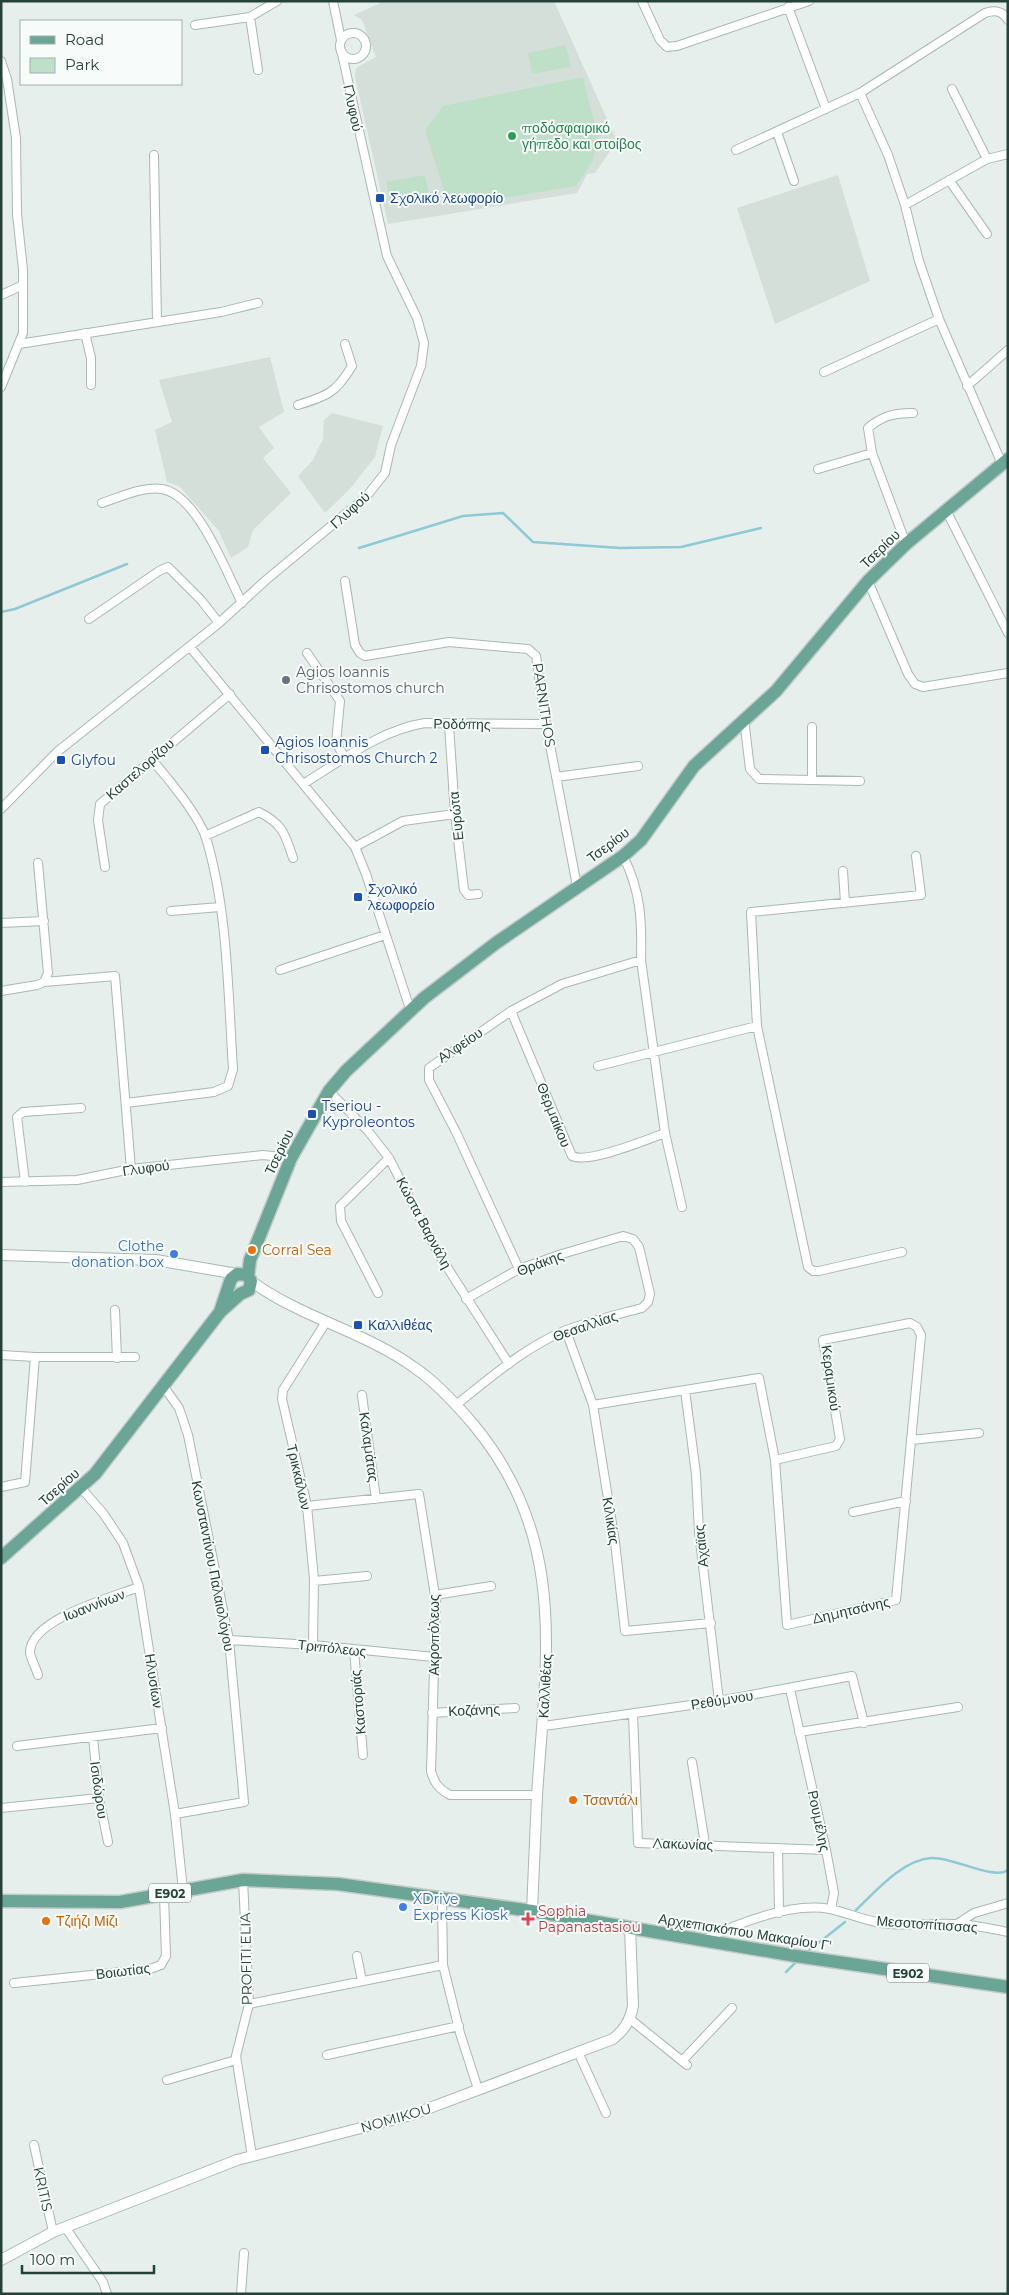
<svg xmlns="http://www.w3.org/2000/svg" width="1009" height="2295" viewBox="0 0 1009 2295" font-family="Montserrat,sans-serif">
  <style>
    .built { fill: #d4dfda }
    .green { fill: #bfe0c8 }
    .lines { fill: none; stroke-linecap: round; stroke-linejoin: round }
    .stream { stroke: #8ec9d4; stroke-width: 2.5 }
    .minor-casing { stroke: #a8b8b2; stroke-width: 10 }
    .tertiary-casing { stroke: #a8b8b2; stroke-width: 12 }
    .primary-casing { stroke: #c2cac8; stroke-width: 15 }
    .minor { stroke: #fff; stroke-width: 8 }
    .tertiary { stroke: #fff; stroke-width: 10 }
    .primary { stroke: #6aa596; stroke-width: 12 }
    .leisure-dot { fill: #2e9e5b; stroke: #f7fbf9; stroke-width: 2 }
    .transit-dot { fill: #1a4fb4; stroke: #f7fbf9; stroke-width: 2 }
    .worship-dot { fill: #6b7280; stroke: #f7fbf9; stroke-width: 2 }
    .food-dot { fill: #e8710a; stroke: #f7fbf9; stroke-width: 2 }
    .shop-dot { fill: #3f7fe0; stroke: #f7fbf9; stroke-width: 2 }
    .health-dot { fill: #e0444e; stroke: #f7fbf9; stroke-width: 2 }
    .labels { text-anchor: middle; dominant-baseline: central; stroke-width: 4; stroke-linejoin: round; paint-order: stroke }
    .shield { fill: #f7fbf9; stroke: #637a73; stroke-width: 1 }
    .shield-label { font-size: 12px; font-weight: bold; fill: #24423a }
    .street-label { font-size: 14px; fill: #24423a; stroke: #f7fbf9 }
    .leisure-label { font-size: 14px; fill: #27864d; stroke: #f7fbf9; text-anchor: start }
    .transit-label { font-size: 14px; fill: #164399; stroke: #f7fbf9; text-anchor: start }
    .worship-label { font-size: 14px; fill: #5b616d; stroke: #f7fbf9; text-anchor: start }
    .shop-label { font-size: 14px; fill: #366cbe; stroke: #f7fbf9; text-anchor: end }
    .food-label { font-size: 14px; fill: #c56008; stroke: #f7fbf9; text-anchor: start }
    .health-label { font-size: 14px; fill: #be3a42; stroke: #f7fbf9; text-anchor: start }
  </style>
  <rect width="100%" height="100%" fill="#e6efeb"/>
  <path class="built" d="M385 1H554L617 141 595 173 587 174 577 193 388 224 355 77 356 68 376 57 362 20 354 15Z
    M838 175 870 281 775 324 737 208Z
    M270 357 284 412 259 427 274 448 263 458 291 493 253 530 248 547 231 558 219 531 179 486 167 482 155 430 172 422 159 380Z
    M332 413 383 426 375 457 349 490 325 513 298 476 313 460 323 439 324 420Z"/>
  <path class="green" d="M566 45 571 67 532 74 528 53Z
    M583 77 599 141 592 162 576 186 460 205 444 191 425 130 443 106Z
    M425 175 429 195 390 202 386 182Z"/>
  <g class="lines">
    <path class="stream" d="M359 548 463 516 503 513 533 542 620 548 681 547 761 528
      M1 612 15 609 127 564
      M856 1910C875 1892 902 1860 931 1858 952 1856 994 1881 1008 1870
      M807 1952 845 1922
      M786 1972 797 1961"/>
    <g class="minor-casing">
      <path id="minor" d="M333 1 341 40
        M642 1 660 40 667 47 677 46 809 1
        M788 7 826 109
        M250 17 258 70
        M195 25 250 17 277 1
        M340 46a13 13 0 1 1 26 0a13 13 0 1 1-26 0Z
        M1 61 7 79 16 138 17 214 23 270V333L1 387
        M952 89 987 159
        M860 93 888 155 905 205 919 261 939 319 1002 464
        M777 132 794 181
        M736 150 860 93 985 13C994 10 1002 10 1008 20
        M154 155 157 321
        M949 180 987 234
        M905 205 987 159 1008 154
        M1 295 21 286
        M85 333 91 358V385
        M19 344 221 312 258 303
        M824 372 939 319
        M967 386 1008 350
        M298 405C327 396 336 393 352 366L345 344
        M818 469 872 453
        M102 503C120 497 144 486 162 489 198 495 227 574 242 603
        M946 510 1008 633
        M906 544 872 453 868 428C882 416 894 413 913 413
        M345 581 355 645 360 653 365 656 449 642 528 649 536 656 546 724 577 886
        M868 581 908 674 915 684 923 687 1008 673
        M89 619 159 571 168 567 201 600 219 623
        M190 647 355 847 366 874 410 1009
        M307 653 340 701 336 743 345 758
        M744 719 750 769 759 779 860 781
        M449 725 455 814 464 890 468 895 478 894
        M556 777 638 766
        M812 779V727
        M303 784C341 761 380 730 425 723L546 724
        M1 809 57 752 219 623 266 580 366 497 385 473 391 445 421 366 424 343 417 318 387 256 342 54
        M205 836 259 812C283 824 285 834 293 858
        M355 847 403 821 455 814
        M623 856C641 891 642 921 641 960L665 1133 682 1207
        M38 863 48 973 44 982
        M105 867 98 820 100 804 230 694
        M843 871 845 903
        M171 911 220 907
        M1 923 44 921
        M280 970 385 935
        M1 991 37 985 44 982 115 976 131 1169
        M511 1011 572 1156C588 1164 646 1140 665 1133
        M598 1066 757 1026
        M329 1091 368 1131 389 1158 438 1253 509 1364
        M126 1103 214 1092 228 1086 233 1069C228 994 228 910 206 838 199 816 168 778 152 760
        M1 1182 77 1180 131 1169 263 1155 291 1158
        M25 1182 17 1117 23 1112 81 1108
        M902 1252 819 1271H813L808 1267 757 1026 751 912 921 895 916 856
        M519 1269 456 1132 429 1080V1068L511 1011 562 984 641 960
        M378 1293 341 1221 340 1206 389 1158
        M115 1310 117 1358
        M566 1331 593 1405 615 1542 625 1631 711 1623
        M1 1355 35 1357H135
        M164 1387 179 1408 188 1435 229 1640 244 1802 175 1814
        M685 1390 696 1474 699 1532 719 1701
        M362 1395 376 1499
        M456 1405C490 1378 524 1348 564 1331 589 1321 616 1315 642 1308L648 1302 650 1294 639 1247 633 1239 623 1236 562 1254 519 1269 466 1299
        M593 1405 759 1378 775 1460 787 1625 896 1600 921 1335 917 1327 910 1323 823 1340 840 1439 836 1446 775 1460
        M911 1440 979 1433
        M1 1487 25 1482 35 1357
        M81 1488 103 1513 123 1543 139 1587 175 1814 183 1890
        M307 1506 419 1494 436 1602 431 1771C434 1783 439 1789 450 1795H537
        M853 1512 906 1501
        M314 1581 367 1576
        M435 1595 491 1586
        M229 1640 313 1645 434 1657
        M313 1645 314 1579 307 1506 282 1399 283 1390 326 1322
        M354 1650 363 1755
        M38 1675C36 1668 31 1659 30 1653 29 1619 113 1597 139 1587
        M790 1689 826 1850 834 1893 831 1909
        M432 1713 515 1708
        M633 1714 638 1843 826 1850
        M544 1726 719 1701 852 1676 864 1723
        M799 1732 958 1707
        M93 1737 99 1798 108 1842
        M17 1746 162 1728
        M692 1762 705 1844
        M1 1808 99 1798
        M778 1849 779 1913
        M243 1880 249 2004 236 2056 252 2156
        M442 1900 443 1965 460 2033 478 2089
        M957 1924 974 1913 1008 1903
        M705 1939C739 1923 792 1902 830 1909 850 1913 869 1923 890 1924 911 1926 933 1923 955 1924 972 1924 991 1929 1008 1932
        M357 1956 362 1981
        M14 1983 150 1969 161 1965 166 1956 164 1895
        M249 2004 443 1965
        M630 2019 687 2065
        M578 2052 606 2113
        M327 2055 459 2026
        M682 2061 732 2008
        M167 2080 236 2060
        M34 2145 53 2232
        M65 2227 103 2282 107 2294
        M241 2294 244 2253"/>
    </g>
    <g class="tertiary-casing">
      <path id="tertiary" d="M1 1255 156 1260 237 1274
        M251 1281C301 1318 364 1331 415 1368 437 1383 456 1404 473 1424 569 1539 546 1658 537 1795 535 1833 534 1872 532 1911
        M1 2260 53 2232 237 2160 411 2115 613 2039C625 2029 630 2021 633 2006L630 1928"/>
    </g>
    <g class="primary-casing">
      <path id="primary" d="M248 1276 250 1260 291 1158 329 1091 346 1071 424 998 496 943 623 856 641 840 694 766 776 691 868 581 906 544 1008 459
        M1 1558 95 1474 220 1312 240 1294 249 1290 251 1281 247 1275 237 1274 231 1279 220 1312
        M1 1901 120 1902 243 1880 338 1884 532 1911 796 1956 1008 1987"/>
    </g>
    <use href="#minor" class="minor"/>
    <use href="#tertiary" class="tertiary"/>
    <use href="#primary" class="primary"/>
  </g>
  <circle class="leisure-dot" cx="512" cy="136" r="5"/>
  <g class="transit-dot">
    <rect x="375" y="193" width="10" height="10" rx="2.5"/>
    <rect x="260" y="745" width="10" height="10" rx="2.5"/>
    <rect x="56" y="755" width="10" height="10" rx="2.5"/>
    <rect x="353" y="892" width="10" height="10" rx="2.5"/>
    <rect x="307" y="1109" width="10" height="10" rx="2.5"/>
    <rect x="353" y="1320" width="10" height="10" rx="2.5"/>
  </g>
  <circle class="worship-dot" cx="286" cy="680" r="5"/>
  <g class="food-dot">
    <circle cx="252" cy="1250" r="5"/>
    <circle cx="573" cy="1800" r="5"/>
    <circle cx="46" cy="1921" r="5"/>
  </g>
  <g class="shop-dot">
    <circle cx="174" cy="1254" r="5"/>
    <circle cx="403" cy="1907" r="5"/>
  </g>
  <path class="health-dot" d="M525.5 1911.5h5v5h5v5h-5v5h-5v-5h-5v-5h5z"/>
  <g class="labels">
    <g class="shield">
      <rect x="149" y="1883.5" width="42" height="19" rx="4"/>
      <rect x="887" y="1963.5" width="42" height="19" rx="4"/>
    </g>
    <g class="shield-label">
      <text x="170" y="1893">E902</text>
      <text x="908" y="1973">E902</text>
    </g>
    <g class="street-label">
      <text transform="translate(353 108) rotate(78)">Γλυφού</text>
      <text transform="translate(350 510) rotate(-42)">Γλυφού</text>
      <text transform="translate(880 549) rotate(-44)">Τσερίου</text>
      <text transform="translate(544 705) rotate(81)">PARNITHOS</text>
      <text transform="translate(462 724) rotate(1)">Ροδόπης</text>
      <text transform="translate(140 769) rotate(-41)">Καστελορίζου</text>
      <text transform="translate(456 816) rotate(-96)">Ευρώτα</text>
      <text transform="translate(608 845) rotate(-37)">Τσερίου</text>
      <text transform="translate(460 1045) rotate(-34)">Αλφείου</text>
      <text transform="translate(554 1115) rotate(68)">Θερμαίκου</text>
      <text transform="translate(279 1152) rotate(-64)">Τσερίου</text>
      <text transform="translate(146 1168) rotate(-8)">Γλυφού</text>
      <text transform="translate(424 1223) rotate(62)">Κώστα Βαρνάλη</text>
      <text transform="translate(540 1263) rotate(-21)">Θράκης</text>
      <text transform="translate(585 1326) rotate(-19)">Θεσαλλίας</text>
      <text transform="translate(831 1378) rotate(82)">Κεραμικού</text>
      <text transform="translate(369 1447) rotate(82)">Καλαμάτας</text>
      <text transform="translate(299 1477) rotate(77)">Τρικκάλων</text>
      <text transform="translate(59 1487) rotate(-42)">Τσερίου</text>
      <text transform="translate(611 1521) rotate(81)">Κιλικίας</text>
      <text transform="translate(701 1546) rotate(-96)">Αχαϊας</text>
      <text transform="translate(213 1566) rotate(79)">Κωνσταντίνου Παλαιολόγου</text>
      <text transform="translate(94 1605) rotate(-21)">Ιωαννίνων</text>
      <text transform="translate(851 1610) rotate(-13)">Δημητσάνης</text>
      <text transform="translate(434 1635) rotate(-90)">Ακροπόλεως</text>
      <text transform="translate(332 1648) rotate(6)">Τριπόλεως</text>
      <text transform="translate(154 1681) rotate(81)">Ηλυσίων</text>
      <text transform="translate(545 1686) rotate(-87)">Καλλιθέας</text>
      <text transform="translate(722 1700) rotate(-9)">Ρεθύμνου</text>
      <text transform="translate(358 1702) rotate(-95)">Καστοριάς</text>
      <text transform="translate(474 1710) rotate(-3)">Κοζάνης</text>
      <text transform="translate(99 1790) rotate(82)">Ισιδώρου</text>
      <text transform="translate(819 1821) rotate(78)">Ρουμέλης</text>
      <text transform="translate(683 1844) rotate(2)">Λακωνίας</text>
      <text transform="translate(927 1924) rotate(4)">Μεσοτοπίτισσας</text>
      <text transform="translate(745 1932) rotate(9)">Αρχιεπισκόπου Μακαρίου Γ'</text>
      <text transform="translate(246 1959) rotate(-91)">PROFITI ELIA</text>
      <text transform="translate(123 1971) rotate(-7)">Βοιωτίας</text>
      <text transform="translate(396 2118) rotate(-16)">NOMIKOU</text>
      <text transform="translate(43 2189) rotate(78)">KRITIS</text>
    </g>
    <g class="leisure-label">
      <text x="522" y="128">ποδόσφαιρικό<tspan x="522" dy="16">γήπεδο και στοίβος</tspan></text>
    </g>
    <g class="transit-label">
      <text x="390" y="198">Σχολικό λεωφορίο</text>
      <text x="275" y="742">Agios Ioannis<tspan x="275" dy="16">Chrisostomos Church 2</tspan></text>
      <text x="71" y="760">Glyfou</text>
      <text x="368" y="889">Σχολικό<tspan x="368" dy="16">λεωφορείο</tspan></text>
      <text x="322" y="1106">Tseriou -<tspan x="322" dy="16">Kyproleontos</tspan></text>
      <text x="368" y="1325">Καλλιθέας</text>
    </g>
    <g class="worship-label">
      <text x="296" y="672">Agios Ioannis<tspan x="296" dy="16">Chrisostomos church</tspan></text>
    </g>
    <g class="shop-label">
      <text x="164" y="1246">Clothe<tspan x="164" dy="16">donation box</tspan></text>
      <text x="413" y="1899" text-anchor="start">XDrive<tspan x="413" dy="16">Express Kiosk</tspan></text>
    </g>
    <g class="food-label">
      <text x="262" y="1250">Corral Sea</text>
      <text x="583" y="1800">Τσαντάλι</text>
      <text x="56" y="1921">Τζιήζι Μίζι</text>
    </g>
    <g class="health-label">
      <text x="538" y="1911">Sophia<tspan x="538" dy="16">Papanastasiou</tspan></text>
    </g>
  </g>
  <rect width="1009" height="2295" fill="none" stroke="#24423a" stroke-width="5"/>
  <rect x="20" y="20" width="162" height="65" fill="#f7fbf9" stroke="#a3b1ad"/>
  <rect x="30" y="36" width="25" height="8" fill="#6aa596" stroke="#a3b1ad"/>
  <text x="65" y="45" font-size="15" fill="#24423a">Road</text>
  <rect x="30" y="58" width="25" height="15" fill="#bfe0c8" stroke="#a3b1ad"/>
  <text x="65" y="70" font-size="15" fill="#24423a">Park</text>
  <path d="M22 2265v8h132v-8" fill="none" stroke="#24423a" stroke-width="2.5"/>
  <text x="30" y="2265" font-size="15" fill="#24423a" stroke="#f7fbf9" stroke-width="4" paint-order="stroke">100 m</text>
</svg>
